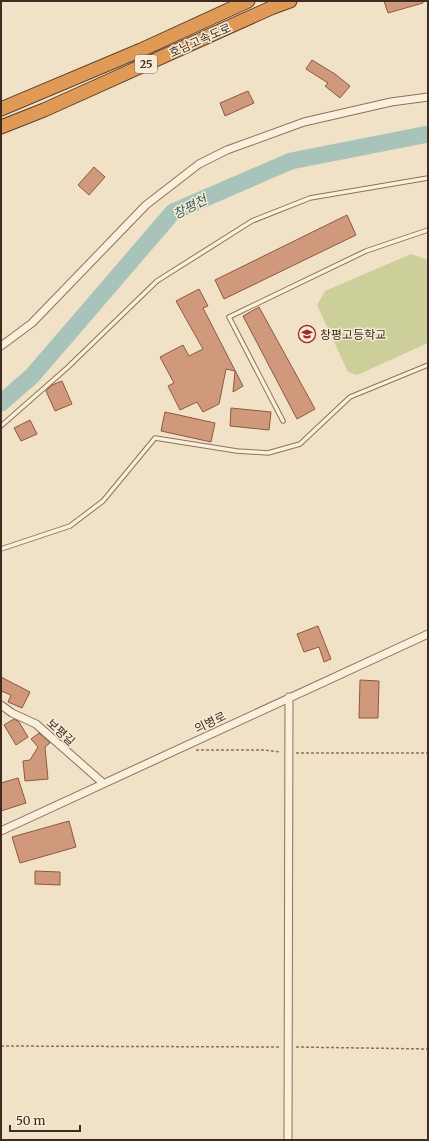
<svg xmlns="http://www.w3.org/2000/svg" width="429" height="1141" viewBox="0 0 429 1141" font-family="Merriweather,'Noto Sans KR',serif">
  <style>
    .green { fill: #cdcf9a }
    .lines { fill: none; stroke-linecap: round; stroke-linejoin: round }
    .river { stroke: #a8c4ba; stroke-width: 17 }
    .building { fill: #d0997b; stroke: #8d5940 }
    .lane-casing { stroke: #8d725b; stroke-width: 5.5 }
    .street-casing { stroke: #8d725b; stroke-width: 9 }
    .highway-casing { stroke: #5b412f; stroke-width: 15 }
    .path { stroke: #8d725b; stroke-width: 1.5; stroke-dasharray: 3 2; stroke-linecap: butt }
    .lane { stroke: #faefdb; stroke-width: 3.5 }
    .street { stroke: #faefdb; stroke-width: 7 }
    .highway { stroke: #e19a56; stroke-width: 13 }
    .labels { text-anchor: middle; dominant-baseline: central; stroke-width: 3; stroke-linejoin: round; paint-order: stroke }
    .shield { fill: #f7ecd7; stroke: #756656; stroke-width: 1 }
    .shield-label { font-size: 11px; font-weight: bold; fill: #3d2c1f }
    .street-label { font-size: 12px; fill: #3d2c1f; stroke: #f7ecd7 }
    .poi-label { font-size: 12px; fill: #3d2c1f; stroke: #f7ecd7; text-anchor: start }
    .water-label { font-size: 13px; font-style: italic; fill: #2e5d57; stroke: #f7ecd7 }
  </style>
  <rect width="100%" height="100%" fill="#f0e1c7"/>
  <path class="green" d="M411 254 428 260V343L357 375 348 372 317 305 325 291Z"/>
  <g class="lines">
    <path class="river" d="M1 403 32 376 173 212 291 161 428 134"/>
  </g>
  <path class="building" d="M384 1H423V3L388 13Z
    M312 60 335 74 350 86 340 98 325 86 328 83 306 69Z
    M248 91 254 103 225 116 220 103Z
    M94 167 105 177 89 195 78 185Z
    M347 215 356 235 224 299 215 280Z
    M199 289 208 306 203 308 243 386 233 392 235 371 226 369 219 404 203 412 197 402 180 410 168 386 174 383 160 357 183 345 189 356 203 349 176 301Z
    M259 307 315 409 297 419 243 316Z
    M62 381 72 404 55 411 46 391 52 385Z
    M231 408 271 412 269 430 230 426Z
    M165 412 215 423 211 442 161 431Z
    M30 420 37 434 21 441 14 428Z
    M318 626 331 659 324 662 319 647 304 652 297 634Z
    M1 677 30 692 22 708 8 702 11 695 1 691Z
    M360 680 379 681 378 718H359Z
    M14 719 19 722 28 737 16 745 4 725Z
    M39 733 50 743 45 747 48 779 25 781 23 761 30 760 38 747 31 739Z
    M18 778 26 803 1 811V783Z
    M69 821 76 847 20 863 12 837Z
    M35 871 60 872V885L35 884Z"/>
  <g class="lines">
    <g class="lane-casing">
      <path id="lane" d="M283 421 229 317 366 251 428 230
        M1 426 67 368 157 281 252 221 310 198 428 178
        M1 549 70 526 103 501 155 438 237 451 268 453 300 444 350 397 428 365"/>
    </g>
    <g class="street-casing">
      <path id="street" d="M1 346 32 323 146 205 199 164 227 150 304 122 391 102 428 97
        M1 705 12 713 36 724 103 783
        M1 831 428 634
        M288 1140 289 697"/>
    </g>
    <g class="highway-casing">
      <path id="highway" d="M1 109 141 50 248 1
        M1 127 44 110 271 8 290 1"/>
    </g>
    <path class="path" d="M196 750H264L280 752
      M296 753H428
      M1 1046 280 1047
      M296 1047 428 1049"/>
    <use href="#lane" class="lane"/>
    <use href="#street" class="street"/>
    <use href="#highway" class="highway"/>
  </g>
  <defs>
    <g id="school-ring" transform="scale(0.9)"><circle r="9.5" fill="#f7ecd7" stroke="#9f2832" stroke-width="1.5"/><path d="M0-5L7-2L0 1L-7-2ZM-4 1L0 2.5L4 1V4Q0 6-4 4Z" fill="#9f2832"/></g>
  </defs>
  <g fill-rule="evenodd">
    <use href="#school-ring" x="307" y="334"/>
  </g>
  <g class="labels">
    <rect class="shield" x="135" y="55" width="22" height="18" rx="3"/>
    <g class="shield-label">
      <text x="146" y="64">25</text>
    </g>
    <g class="street-label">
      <text transform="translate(200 40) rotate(-24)">호남고속도로</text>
      <text transform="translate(210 722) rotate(-26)">의병로</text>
      <text transform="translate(61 732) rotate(42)">보평길</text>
    </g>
    <g class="poi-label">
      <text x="320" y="334">창평고등학교</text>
    </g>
    <g class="water-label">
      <text transform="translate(190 207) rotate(-27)">창평천</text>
    </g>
  </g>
  <rect width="429" height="1141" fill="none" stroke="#3d2c1f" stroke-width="4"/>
  <path d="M10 1125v6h70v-6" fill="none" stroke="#3d2c1f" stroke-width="2"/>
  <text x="16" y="1125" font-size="12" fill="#3d2c1f" stroke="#f7ecd7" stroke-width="3" paint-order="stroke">50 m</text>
</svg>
